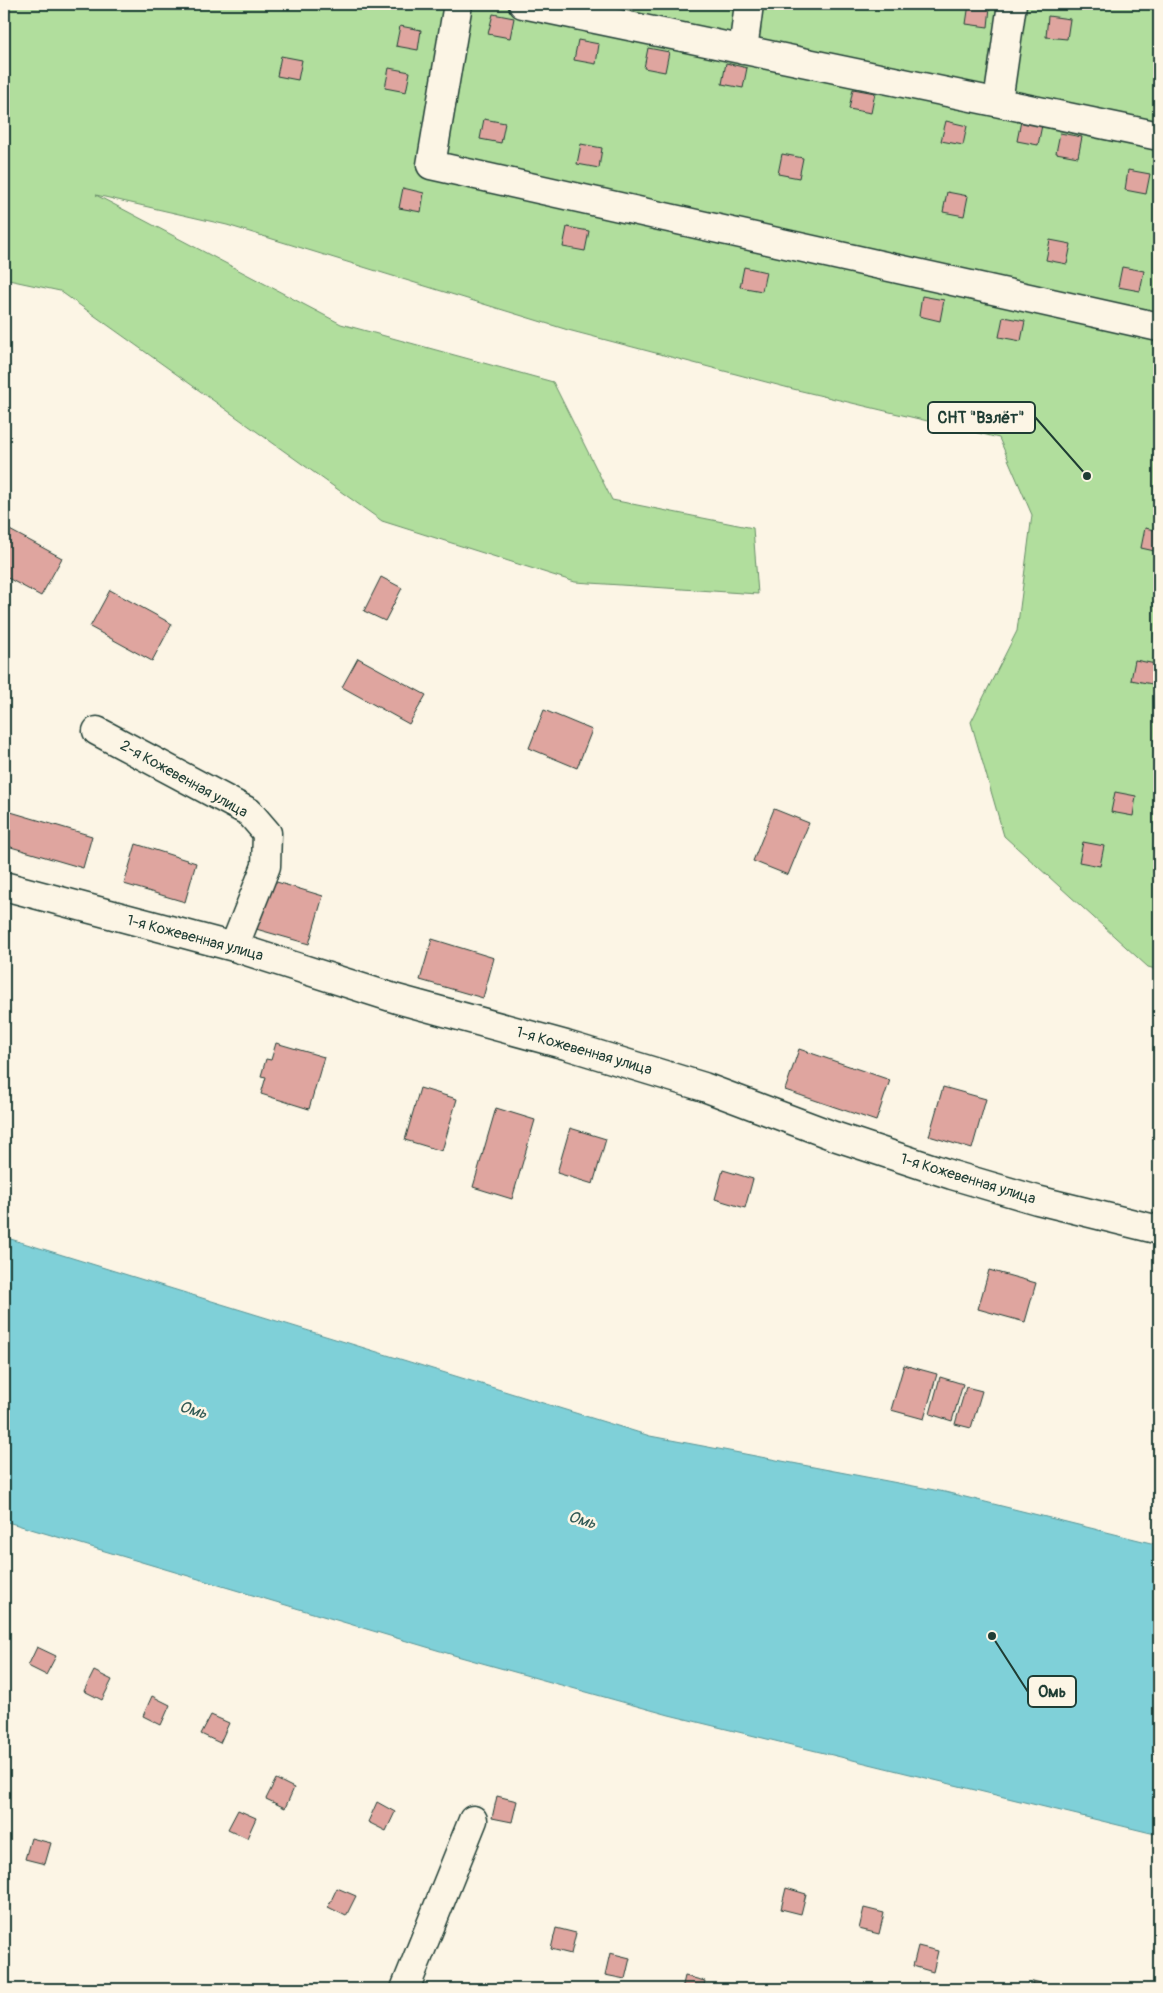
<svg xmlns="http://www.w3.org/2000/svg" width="1163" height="1993" viewBox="0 0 1163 1993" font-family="Pangolin,sans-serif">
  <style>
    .green { fill: #b1de9d; stroke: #688e68 }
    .water { fill: #7fd0d8; stroke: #599596 }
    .building { fill: #dfa59f; stroke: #1f3d34 }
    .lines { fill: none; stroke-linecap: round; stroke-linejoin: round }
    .minor-casing { stroke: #1f3d34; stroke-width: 31 }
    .minor { stroke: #fcf5e5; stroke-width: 28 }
    .labels { text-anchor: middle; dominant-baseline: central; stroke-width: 5; stroke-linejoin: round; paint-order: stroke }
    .street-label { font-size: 15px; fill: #1f3d34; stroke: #fcf5e5 }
    .water-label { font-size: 16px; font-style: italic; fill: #325a55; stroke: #fcf5e5 }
    .leader { fill: none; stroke: #1f3d34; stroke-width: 2 }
    .callout-dot { fill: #1f3d34; stroke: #fcf5e5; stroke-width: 2 }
    .callout { fill: #fcf5e5; stroke: #1f3d34; stroke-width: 2 }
    .callout-label { font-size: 16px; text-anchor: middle; font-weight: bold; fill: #1f3d34 }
  </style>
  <rect width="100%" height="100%" fill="#fcf5e5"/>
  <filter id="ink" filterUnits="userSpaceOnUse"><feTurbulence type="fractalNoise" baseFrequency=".02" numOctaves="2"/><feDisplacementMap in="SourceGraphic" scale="10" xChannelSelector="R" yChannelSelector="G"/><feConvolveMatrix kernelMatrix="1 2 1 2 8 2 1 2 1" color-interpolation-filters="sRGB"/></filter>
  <g filter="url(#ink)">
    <path class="green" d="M4 4H1159V970L1148 967 1004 836 971 722 1017 631 1032 515 999 438 789 388 568 330 227 225 96 195 341 324 553 382 612 500 753 528 758 594 575 582 382 521 60 291 4 279Z"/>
    <path class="water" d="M4 1237 650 1436 945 1492 1159 1545V1835L669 1715 457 1656 4 1521Z"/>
    <path class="building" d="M969 4 990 7 988 27 966 24Z
      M493 14 514 18 510 38 488 34Z
      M1048 16 1070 19 1067 39 1046 37Z
      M400 26 421 30 418 50 396 46Z
      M578 40 599 44 596 64 574 60Z
      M648 48 669 52 665 72 644 68Z
      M281 56 302 60 298 80 277 76Z
      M726 63 747 68 743 88 722 84Z
      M389 68 410 72 406 92 385 88Z
      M853 89 875 93 871 113 849 109Z
      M484 119 505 123 501 143 480 139Z
      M946 121 967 126 963 145 941 141Z
      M1021 121 1042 125 1038 145 1017 141Z
      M1060 133 1082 137 1078 157 1056 153Z
      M581 144 602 148 599 168 577 164Z
      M782 154 803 158 799 178 778 174Z
      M1128 170 1150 174 1146 194 1125 190Z
      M403 188 424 193 421 212 399 208Z
      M947 192 968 196 964 216 943 212Z
      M567 227 589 231 585 251 563 247Z
      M1050 240 1071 244 1067 264 1046 260Z
      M744 267 766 272 762 291 740 287Z
      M1122 267 1144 271 1140 291 1118 287Z
      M922 296 944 300 940 321 919 316Z
      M1003 317 1025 321 1021 341 999 337Z
      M4 527 62 558 41 596 4 576Z
      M1145 528 1159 531V552L1141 548Z
      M381 577 402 588 385 621 364 611Z
      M110 590 172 624 152 661 90 627Z
      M358 658 426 695 409 724 342 687Z
      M1135 660 1156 664 1152 684 1131 680Z
      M544 710 592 730 577 768 529 748Z
      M1115 792 1136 796 1133 816 1111 812Z
      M774 809 809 823 788 875 753 861Z
      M4 810 92 836 83 868 4 845Z
      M1083 842 1104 846 1100 866 1079 862Z
      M136 844 196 863 185 902 124 884Z
      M270 880 323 896 309 944 256 929Z
      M432 939 494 958 483 998 420 980Z
      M276 1043 324 1057 309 1109 261 1094 266 1077 261 1076 266 1059 271 1060Z
      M799 1049 890 1080 876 1121 785 1090Z
      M943 1087 986 1099 972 1149 929 1136Z
      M420 1088 457 1099 442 1151 405 1140Z
      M496 1108 535 1120 512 1199 473 1187Z
      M570 1128 606 1139 593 1184 557 1173Z
      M723 1170 753 1179 745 1208 715 1199Z
      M989 1270 1036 1283 1025 1322 978 1309Z
      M904 1365 937 1374 924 1419 891 1410Z
      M940 1377 963 1384 952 1421 930 1414Z
      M966 1387 982 1391 971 1428 955 1424Z
      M37 1647 56 1656 46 1675 28 1666Z
      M94 1671 112 1680 102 1700 84 1691Z
      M152 1696 170 1705 161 1725 143 1716Z
      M211 1715 229 1723 220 1743 201 1734Z
      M276 1779 294 1788 285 1808 266 1799Z
      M497 1796 517 1801 512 1822 492 1818Z
      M377 1802 395 1812 386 1831 368 1822Z
      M238 1810 256 1818 247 1838 228 1829Z
      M31 1838 51 1843 45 1864 25 1859Z
      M337 1888 356 1896 346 1916 328 1907Z
      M786 1888 806 1894 801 1914 781 1909Z
      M864 1908 884 1913 879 1934 859 1929Z
      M556 1928 576 1933 571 1954 551 1949Z
      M918 1946 938 1951 933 1972 913 1966Z
      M610 1953 630 1958 625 1979 605 1975Z
      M685 1976 705 1981 703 1989H682Z
      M1033 1981 1053 1986 1052 1989H1031Z"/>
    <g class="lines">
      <g class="minor-casing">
        <path id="minor" d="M458 4 431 165 1159 327
          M523 4 1159 136
          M743 50 749 4
          M998 102 1012 4
          M97 731 249 812 267 833 266 866 234 947
          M4 886 234 947 397 999 566 1045 704 1087 834 1136 952 1175 1037 1200 1159 1230
          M405 1989 473 1820"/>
      </g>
      <use href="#minor" class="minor"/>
    </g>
  </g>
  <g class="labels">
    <g class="street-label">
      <text transform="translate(184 779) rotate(29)">2-я Кожевенная улица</text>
      <text transform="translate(195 938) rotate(15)">1-я Кожевенная улица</text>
      <text transform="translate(584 1051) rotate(16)">1-я Кожевенная улица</text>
      <text transform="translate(968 1179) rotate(17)">1-я Кожевенная улица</text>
    </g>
    <g class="water-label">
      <text transform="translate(193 1410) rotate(16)">Омь</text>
      <text transform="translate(582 1520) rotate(16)">Омь</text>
    </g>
  </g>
  <path class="leader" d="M1087 476L1035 417M992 1636L1028 1692"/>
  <g class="callout-dot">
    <circle cx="1087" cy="476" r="5"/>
    <circle cx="992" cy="1636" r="5"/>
  </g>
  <g class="callout">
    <rect x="928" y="402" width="107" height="31" rx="5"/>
    <rect x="1028" y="1676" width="48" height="31" rx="5"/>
  </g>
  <g class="callout-label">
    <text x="981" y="423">СНТ "Взлёт"</text>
    <text x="1052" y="1697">Омь</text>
  </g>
  <rect width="1163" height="1993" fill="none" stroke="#fcf5e5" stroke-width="20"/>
  <rect x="10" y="10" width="1143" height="1973" fill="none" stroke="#1f3d34" stroke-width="2" filter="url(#ink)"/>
</svg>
